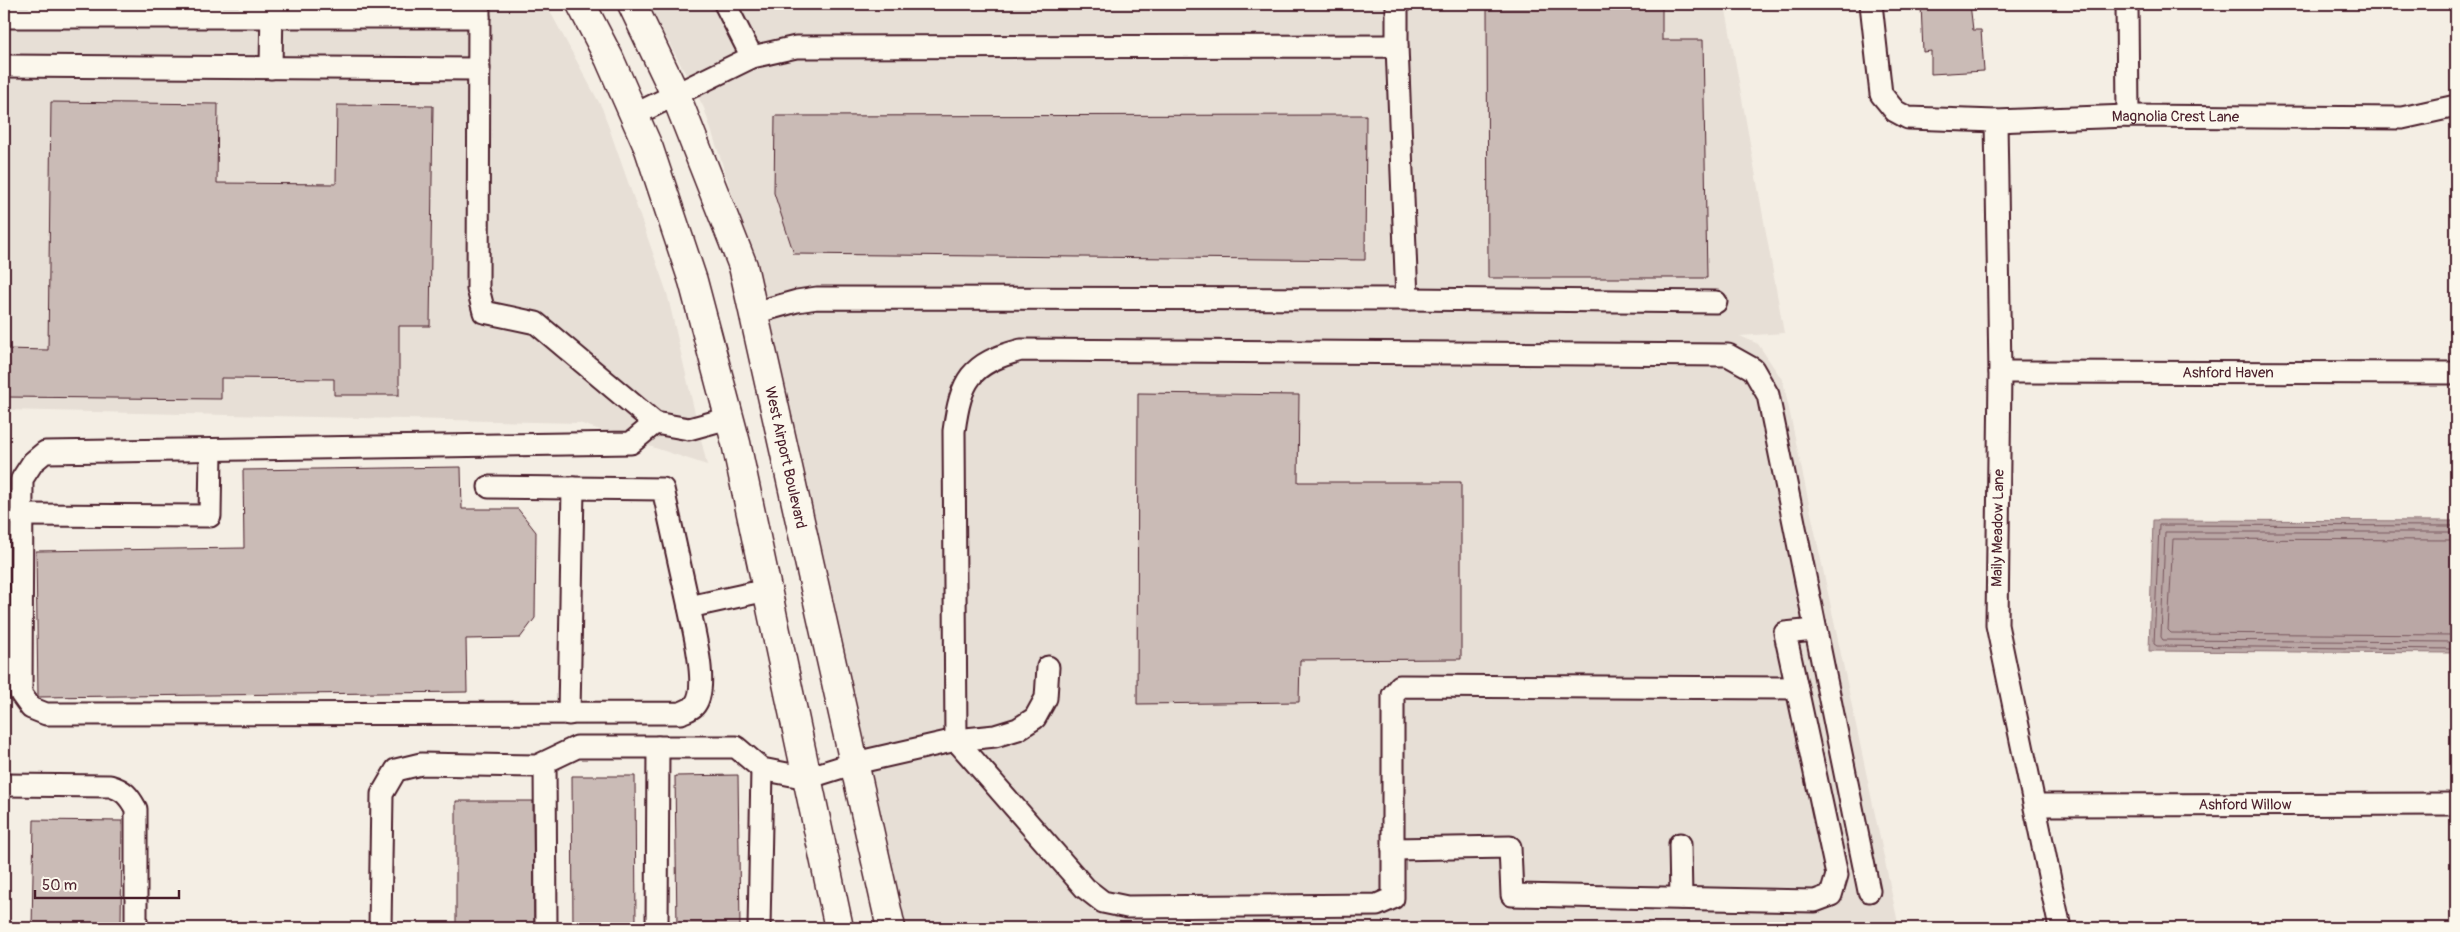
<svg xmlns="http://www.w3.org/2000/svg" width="2460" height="932" viewBox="0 0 2460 932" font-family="Pangolin,sans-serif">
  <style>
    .built { fill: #e7dfd6 }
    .water { fill: #baa7a5; stroke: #8d7174 }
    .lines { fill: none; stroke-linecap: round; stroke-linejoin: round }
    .shore { stroke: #77555c; stroke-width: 1 }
    .building { fill: #cabbb6; stroke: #4a1f2b }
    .minor-casing { stroke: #4a1f2b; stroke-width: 25 }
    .major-casing { stroke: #4a1f2b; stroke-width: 31 }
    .minor { stroke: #fbf7ec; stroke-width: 21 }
    .major { stroke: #fbf7ec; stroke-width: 28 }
    .labels { text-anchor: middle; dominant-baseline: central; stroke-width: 4.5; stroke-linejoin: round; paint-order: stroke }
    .street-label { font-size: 15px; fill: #4a1f2b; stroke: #fbf7ec }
  </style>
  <rect width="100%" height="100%" fill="#f4eee4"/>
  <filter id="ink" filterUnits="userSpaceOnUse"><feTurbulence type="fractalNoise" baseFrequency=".02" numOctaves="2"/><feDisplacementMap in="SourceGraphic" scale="10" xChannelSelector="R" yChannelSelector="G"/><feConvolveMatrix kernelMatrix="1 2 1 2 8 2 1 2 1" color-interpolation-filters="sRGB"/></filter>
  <g filter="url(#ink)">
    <path class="built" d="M4 4H546L602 108 667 293 707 465 579 423 4 410Z
      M648 4H1725L1784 333 1740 336 1758 344 1783 381 1898 923 905 928 773 330 748 243 704 108Z"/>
    <path class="water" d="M2153 520 2456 521V653L2149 651Z"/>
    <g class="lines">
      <path class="shore" d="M2456 526 2159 525 2154 644 2157 646 2456 649
        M2456 532H2165L2161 637 2163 640 2456 642
        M2456 540 2173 539 2168 630 2171 633 2456 635"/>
    </g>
    <path class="building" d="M1487 4H1662V40H1703L1707 278H1488Z
      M1921 4H1970L1973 30H1981L1984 71 1931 74V51L1923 52Z
      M51 102 218 104 217 183 336 184 337 105 433 106 430 326H399V395H334V379L221 378V399L4 397V349L48 350Z
      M1366 115 1365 260 794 254 774 193 775 116Z
      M1138 393 1299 395 1298 482H1461V659L1300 660 1299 702 1137 704Z
      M461 467 462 509H518L536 532 535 618 520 638 466 639 467 692 38 697 36 551 244 548 243 470Z
      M738 775 740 928H677L675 776Z
      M572 776H635L636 928H573Z
      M456 801H533L534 928H456Z
      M34 820 122 821 121 928H32Z"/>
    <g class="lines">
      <g class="minor-casing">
        <g id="minor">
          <path d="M479 4 478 289 484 312 536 323 655 423 689 429 729 418"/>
          <path d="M725 4 752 57"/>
          <path id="s1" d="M1871 4 1881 94 1895 111 1908 118 1996 121 2128 116 2402 118 2456 106"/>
          <path d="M2127 4 2128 116"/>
          <path d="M4 17H479"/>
          <path d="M1397 46V4"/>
          <path d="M4 66 479 69"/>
          <path d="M271 68 272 4"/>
          <path d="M634 115 752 57 796 47 1397 46 1407 299"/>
          <path d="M1996 121 2000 372 1997 625 2060 928"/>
          <path d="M754 313 797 301 817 298 1407 299 1716 302"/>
          <path id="s2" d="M2000 372 2456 373"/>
          <path d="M655 423 631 443 45 452 33 462 22 479 21 694 31 708 46 714 681 713C685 711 692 709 694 706 710 689 693 629 689 607L767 590"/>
          <path d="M489 487 663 489 689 607"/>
          <path d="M21 515 210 516 211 450"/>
          <path d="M1797 688 1400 686 1393 695V898L1377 905 1127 907 1103 902 1085 888 956 740 954 431C961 380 970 363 1021 350L1728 355 1753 369 1768 395 1869 891"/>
          <path d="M569 714 573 488"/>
          <path d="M545 763 546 928"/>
          <path d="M4 785 110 786C124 790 129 796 136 809V928"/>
          <path id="s3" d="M2035 805 2456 804"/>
          <path d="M1680 844 1681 898"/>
          <path d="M1393 849 1510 847 1512 895 1815 901 1831 895 1837 875 1785 633 1814 630"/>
          <path d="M380 928 382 794 396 770 421 764 537 766 577 747H736L762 769 807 778 855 763 956 740 995 736 1018 729 1035 718 1046 698 1048 667"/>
          <path d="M657 928 658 747"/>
          <path d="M759 928 762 769"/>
        </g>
      </g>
      <g class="major-casing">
        <g id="major">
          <path d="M581 4 609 58 649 149 693 281 736 443 839 928"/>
          <path id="s4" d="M632 4 676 96 743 266 891 928"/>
        </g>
      </g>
      <use href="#minor" class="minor"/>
      <use href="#major" class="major"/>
    </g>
  </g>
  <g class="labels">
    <g class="street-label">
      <text stroke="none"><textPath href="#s1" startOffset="395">Magnolia Crest Lane</textPath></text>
      <text stroke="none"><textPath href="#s2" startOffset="228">Ashford Haven</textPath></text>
      <text stroke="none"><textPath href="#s4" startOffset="481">West Airport Boulevard</textPath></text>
      <text transform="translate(1998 528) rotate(-89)">Maily Meadow Lane</text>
      <text stroke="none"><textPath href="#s3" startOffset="210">Ashford Willow</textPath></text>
    </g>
  </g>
  <rect width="2460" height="932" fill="none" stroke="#fbf7ec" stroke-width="20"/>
  <rect x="10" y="10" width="2440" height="912" fill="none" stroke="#4a1f2b" stroke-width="2" filter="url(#ink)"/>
  <path d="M35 890v8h144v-8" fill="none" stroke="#4a1f2b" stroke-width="2.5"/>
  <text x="42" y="890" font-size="15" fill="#4a1f2b" stroke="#fbf7ec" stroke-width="4" paint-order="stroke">50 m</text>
</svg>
